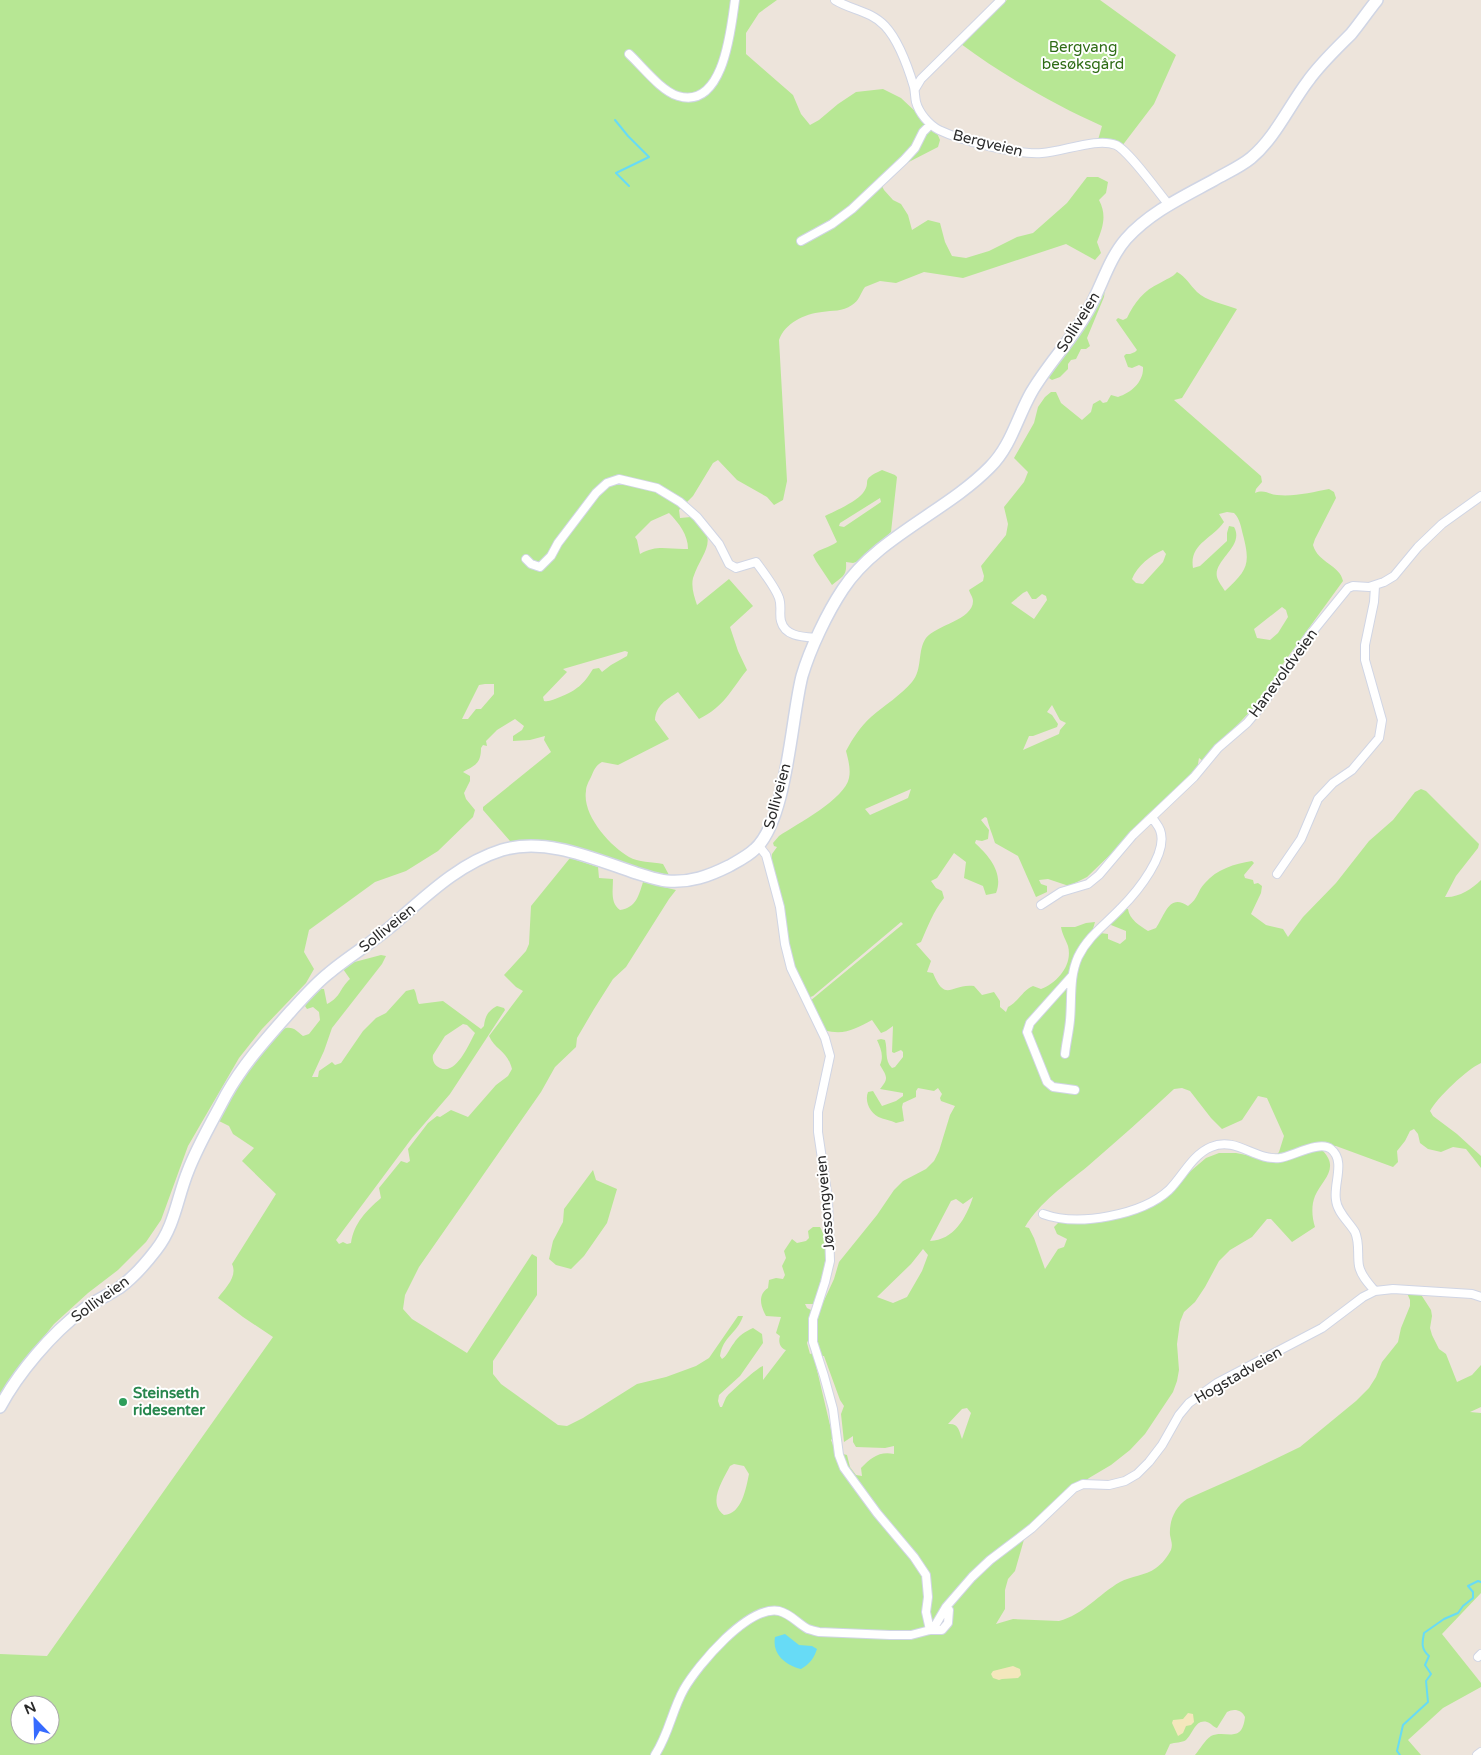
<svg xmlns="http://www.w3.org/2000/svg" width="1481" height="1755" viewBox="0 0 1481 1755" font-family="'Varela Round',sans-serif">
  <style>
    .green { fill: #b7e794; fill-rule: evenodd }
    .sand { fill: #f4e7bc }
    .water { fill: #67dbf6 }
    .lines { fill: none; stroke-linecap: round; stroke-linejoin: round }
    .stream { stroke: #67dbf6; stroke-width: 2 }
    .street-casing { stroke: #d0d5e4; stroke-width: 10 }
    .secondary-casing { stroke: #d0d5e4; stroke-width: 14 }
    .street { stroke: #fff; stroke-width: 8 }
    .secondary { stroke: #fff; stroke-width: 11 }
    .leisure-dot { fill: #2e9e5b; stroke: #fff; stroke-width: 2 }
    .labels { text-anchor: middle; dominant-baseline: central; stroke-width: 4; stroke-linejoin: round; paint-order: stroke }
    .park-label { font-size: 15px; fill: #2e6c15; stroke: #fff }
    .street-label { font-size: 15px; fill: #2a2a2a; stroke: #fff }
    .leisure-label { font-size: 15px; font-weight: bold; fill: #27864d; stroke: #fff; text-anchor: start }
  </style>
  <rect width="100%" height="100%" fill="#ede4db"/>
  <path class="green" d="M0 0H777L759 13 746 33V54L793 95 801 114 810 125 819 120 838 104 856 92 883 89 901 98 936 131 940 140 938 147 901 166 879 180 884 190 893 200 901 204 908 215 912 230 928 220 940 223 945 242 952 256 966 258 989 251 1017 237 1033 233 1067 203 1087 177H1098L1108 182 1106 193 1099 200C1107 215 1103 227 1097 242L1101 253 1095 260 1066 244 963 278 924 272 896 283 880 281 865 287C860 294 859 301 852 305 842 312 833 310 822 312 804 314 785 323 779 340L787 481 783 500 774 505 767 497 737 480 718 460 713 463 693 496 679 510 680 518 691 517C722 540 702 551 693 578 691 587 694 596 697 605L729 579 753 606 730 627 738 651 747 670C730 691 725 706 699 719L678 692C666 700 656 705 655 720L669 739 618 765 602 762C595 766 594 770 591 777 589 781 586 786 586 791 582 815 610 846 629 857 638 862 652 862 663 864L669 875 513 843 510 841 483 810V807L551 752 544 740 545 736 530 740 513 741V736L522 730 524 726 515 719 497 730 486 741 487 746 483 745 481 748C481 763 476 765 463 772L470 776V781L464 793 466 799 475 810 473 817 438 851 406 871 375 882 309 930 304 952 314 969 306 983 262 1029 239 1058 188 1146 161 1220 146 1242 118 1270 88 1293 54 1324 13 1375 0 1396ZM669 513C679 523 688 535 688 549 669 550 658 544 640 554L637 540 635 537 651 521ZM625 651 628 652 627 656 611 665 602 672 599 668 593 669C583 685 577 690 560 697 554 699 550 702 544 701L543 697 567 672 563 669ZM485 684H494V694L481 709H476L468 719H462L479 685Z
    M1007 0H1100L1176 55 1154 104 1122 146 1098 140 1102 126C1054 105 1003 75 961 44Z
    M1177 272C1186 277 1190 285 1197 292 1206 301 1224 304 1237 309L1182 398 1174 400 1261 476 1262 482 1256 489 1255 493C1264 489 1268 494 1277 495 1294 497 1313 492 1329 489L1334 492 1336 498 1315 539 1313 545C1318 563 1340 565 1343 581L1282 665 1262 699 1203 761 1199 758 1197 770 1145 817 1113 852 1087 877 1069 886 1048 879 1039 880 1041 884 1047 886V892L1036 897 1018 856 995 843C993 836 988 824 987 818L985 817 981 820 989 830 988 839 982 841 976 840 975 843C989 856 1004 873 996 893L986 895 983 886 964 878 966 862 954 853 937 878 931 881 936 888 942 891 944 898C933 912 928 926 921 942L916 944 931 961 927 972 933 973C946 1004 951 983 974 986L982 995 994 992 1000 1001V1007L1006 1012 1008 1007C1020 1000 1023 990 1033 986L1041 989C1057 983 1073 965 1068 946 1066 940 1062 934 1061 927H1075L1086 923 1095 922 1092 932 1108 934V939L1120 944 1126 939V931L1111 925 1112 920 1124 909H1128C1129 919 1140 926 1148 931L1156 928C1165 915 1169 893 1188 906 1199 898 1197 891 1205 883 1217 869 1234 864 1252 861L1254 863 1244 875 1245 878 1253 880 1254 884 1258 883 1262 886 1261 893 1251 914 1266 925 1283 929 1288 937 1303 917 1336 883 1369 841 1393 820 1415 792 1421 789 1426 791 1479 844 1478 848 1456 876 1445 897C1458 898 1472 889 1481 880V1063C1467 1069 1437 1098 1430 1111L1433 1116 1457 1134 1481 1156V1168L1466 1149 1453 1147 1441 1152 1428 1149 1420 1143 1418 1134 1414 1129 1410 1131 1405 1141 1397 1151 1398 1162 1393 1167 1336 1146H1324L1323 1151C1340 1169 1322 1180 1315 1196 1311 1206 1312 1217 1315 1227L1292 1242 1271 1219H1267L1252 1237 1230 1250 1219 1261 1205 1287 1195 1302 1184 1312 1180 1322 1177 1344 1179 1370 1177 1381 1173 1392 1145 1434 1130 1450 1111 1465 1089 1478 1025 1536 1015 1571 1008 1579 1005 1590V1609L996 1624 1013 1619 1059 1621C1083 1615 1099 1594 1120 1582 1131 1576 1145 1576 1156 1568 1162 1564 1168 1556 1171 1550 1173 1544 1171 1541 1170 1535 1169 1521 1175 1507 1187 1499L1248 1472 1300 1447 1356 1401 1369 1388 1376 1377 1382 1362 1398 1342 1401 1328 1410 1306V1300L1407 1293H1420L1431 1310 1432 1316 1430 1328 1432 1335 1439 1349 1446 1354 1457 1382 1472 1375 1481 1365V1407L1470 1412 1481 1413V1593L1442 1634 1481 1683V1687L1443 1708 1408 1740 1421 1755H1195C1200 1749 1205 1740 1211 1736 1225 1729 1242 1745 1245 1717 1242 1710 1234 1708 1227 1712L1217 1728C1213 1727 1211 1723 1207 1722 1195 1719 1193 1734 1186 1740 1182 1743 1175 1742 1170 1744L1165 1755H0V1654L47 1656 273 1337 243 1317 218 1298C225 1288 238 1277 232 1264L276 1194 242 1161 254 1148 233 1134 229 1126 219 1121 218 1117C230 1099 268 1031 286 1028 295 1027 297 1032 303 1036L309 1034 320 1020 319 1012 313 1007 307 1009 305 1006 313 994 319 989H324L327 1004C341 997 339 989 350 979L343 969 347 964 381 955 386 956 382 964 332 1028 324 1051 312 1077H318L319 1071 332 1062 335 1065 341 1063 363 1031 376 1018 386 1013 406 991 414 989C417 994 416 999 419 1004L443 1001 481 1029 484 1026C485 1016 488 1011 497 1006L504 1008 505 1010 450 1094 412 1138 336 1240 339 1244 343 1242 347 1244 351 1243C354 1223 366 1211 381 1198L379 1188 401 1161 407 1163 410 1161 408 1149 428 1123 437 1116 440 1117 451 1110 468 1117 496 1085 508 1076 512 1069C507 1050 496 1051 489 1036L523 991 516 987 504 975 526 951 529 944 531 906 570 858 598 867 599 878 613 879C613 890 610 903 620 910 636 908 639 895 643 882L676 890 669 899 626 967 613 979 594 1009 577 1038 576 1047 555 1067 541 1092 419 1267 405 1295 403 1309 412 1319 467 1353 532 1254 537 1257V1295L493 1361V1374L501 1384 558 1425 567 1426 583 1418 637 1384 666 1377 696 1366 709 1358 738 1316H743C737 1334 723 1336 720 1356L722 1359C728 1355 729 1349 734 1343 738 1336 746 1331 753 1328L762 1334 763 1343 740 1376 719 1395 718 1401 720 1407H722C724 1403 725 1398 728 1395 732 1391 758 1367 763 1366V1380L786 1350C780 1348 778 1342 780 1336L776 1333 781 1317 766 1316C761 1307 757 1295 768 1288L769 1280 776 1278 783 1279 785 1275 782 1266 786 1258 784 1251 792 1239 797 1243 806 1241 809 1238 808 1231 813 1227H820C833 1249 821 1282 813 1304H805L807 1308 811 1310C809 1320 811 1336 807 1343L810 1354 813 1353 833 1438 831 1440 844 1473 873 1513 846 1466 843 1454 847 1455 850 1467 856 1475 862 1476 861 1468C871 1458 879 1451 894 1454V1446L885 1448 856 1447 853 1442V1436L844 1442 841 1414 844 1406 840 1400 824 1356H821L817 1344 815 1327 821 1307 834 1279 839 1262 877 1215 894 1190 903 1181 926 1169 934 1161 939 1151 950 1115 955 1106 941 1101 940 1098 942 1094 938 1088 934 1091 918 1088 916 1091V1097L903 1103 902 1107 904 1121 896 1123C890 1120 887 1120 881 1118 871 1115 864 1102 868 1092L873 1091 882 1106 896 1101 903 1096V1093L880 1089C889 1078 887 1077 880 1065 884 1056 881 1049 877 1040L881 1039 885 1040C888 1050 884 1060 892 1068L895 1067 903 1057V1052L901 1050 894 1053 892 1052 893 1026 886 1031 881 1033 872 1020C855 1029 844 1036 824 1030L810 1001 903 924 901 922 813 996 808 998 792 960 771 860 772 854 777 847 774 846 773 843 779 836C797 824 845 799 849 778 851 769 848 759 846 751 853 738 860 727 871 717 885 705 901 695 912 682 923 669 917 651 926 638 936 625 973 620 973 601 973 597 970 594 969 590L983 581 984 576 981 566 1006 535 1008 524 1004 507 1024 482 1028 472 1014 458 1034 423 1038 407 1045 397 1051 392H1056L1061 403 1082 420 1091 412 1093 404 1100 400 1103 403 1107 402 1111 395 1118 397C1131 393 1144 382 1143 367L1139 365 1132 368 1128 367 1124 356 1126 354H1130L1135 352 1137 350 1116 320 1118 318 1123 320 1127 318C1134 303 1144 290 1160 283 1166 279 1172 278 1177 272ZM1227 512 1234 513C1240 519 1241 527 1243 535 1251 565 1247 570 1225 591 1223 588 1218 581 1217 577 1213 560 1245 546 1234 527L1229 526 1227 533V541L1200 566 1193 568C1189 544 1212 539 1224 522L1219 514ZM1163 550 1166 554 1163 562 1143 584 1136 583 1132 579C1137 566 1151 555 1163 550ZM1027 591 1032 599H1036L1042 594 1046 596 1047 600 1034 619 1011 603 1023 593ZM1282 607 1286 610 1288 617 1278 633 1270 640 1257 638 1254 629ZM1052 705 1060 720 1066 723 1060 730 1059 734 1023 750 1029 736H1033L1057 727 1058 724 1052 715 1047 712ZM911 789 908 798 870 815 865 809ZM463 1024 467 1025 475 1033C469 1044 456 1076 440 1068 434 1065 432 1060 433 1055L445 1036ZM1182 1088 1190 1091 1211 1118 1222 1129 1242 1120 1258 1096 1267 1098 1284 1136 1279 1152 1272 1160 1236 1153H1219L1206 1158 1179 1181 1140 1209 1124 1213 1059 1222 1054 1227 1057 1234 1067 1239 1064 1247 1058 1249 1045 1269 1034 1238 1029 1228 1025 1227C1039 1203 1066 1184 1088 1166 1117 1141 1146 1115 1174 1089ZM973 1197C966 1218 954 1240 930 1241L951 1201 956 1199 963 1204ZM923 1249 928 1255 922 1271 907 1297 893 1303 877 1297 911 1264ZM967 1408 971 1413 962 1439C959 1431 959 1423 948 1424L962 1409ZM734 1464 744 1466 749 1474C746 1488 742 1514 724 1515 707 1503 723 1480 730 1466ZM20 1705H50V1735H20Z
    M1105 289 1104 297 1087 338 1090 346 1086 349H1081L1076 359 1071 360 1068 364V369L1060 377 1052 380 1049 378 1051 371Z
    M882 470 895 475 897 477 891 532 859 561 853 563 846 562C847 576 843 576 832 585L816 561 813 555C820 548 829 548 837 542L825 516C835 511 856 502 863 493 873 480 858 481 882 470ZM880 498 881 502 844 527 839 526 840 523Z
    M593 1170 596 1180 617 1189 607 1223 584 1256 571 1269 556 1265 549 1259 553 1241 563 1222 564 1209Z"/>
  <path class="sand" d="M1013 1666 1020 1669 1021 1675 1018 1678 1002 1679 999 1680 993 1678 991 1674 993 1671Z
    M1188 1713 1193 1714 1194 1722 1191 1725 1186 1726 1183 1733 1178 1736 1172 1723 1173 1720 1183 1719Z"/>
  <path class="water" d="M785 1634 799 1645 812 1646 817 1649C814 1658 810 1664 801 1669 785 1665 772 1654 775 1637Z"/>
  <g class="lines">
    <path class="stream" d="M615 120 628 136 649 157 616 173 629 186
      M1400 1755 1397 1751 1403 1725 1428 1702 1426 1681 1431 1674 1425 1665 1429 1656C1421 1649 1422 1643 1424 1633L1444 1619 1458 1613 1463 1606 1473 1598V1592L1468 1586 1478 1581 1481 1582"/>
    <g class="street-casing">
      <path id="street" d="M835 0C851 10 871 11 885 26 899 41 908 67 914 87 915 92 915 97 916 102 919 113 929 125 939 130 962 141 1017 155 1042 153 1063 152 1097 137 1116 145 1129 151 1158 192 1169 205
        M629 54C642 66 661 91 678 96 724 110 731 28 735 0
        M915 89 921 79 1001 0
        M801 241 832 224 852 209 904 160 915 148 923 132 930 125
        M526 559 531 564 540 567 551 556 558 543 596 493 607 483 619 479 657 488 680 502 697 517 719 544 729 564 736 568 756 562C762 570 776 589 779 598 782 606 779 614 781 621 785 637 804 637 817 638
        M759 846 766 855 780 907 785 944 791 968 825 1038 830 1056 818 1112V1132L828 1199 830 1261 825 1282 813 1319V1342L824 1376 833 1409 839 1455 844 1468 877 1513 914 1557 926 1575 928 1597 926 1612 930 1630
        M1277 874 1301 839 1318 799 1333 783 1352 770 1379 738 1382 720 1365 660V645L1374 602 1375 586
        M1041 905 1061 892 1088 884 1099 875 1133 835 1194 777 1218 748 1247 723 1263 704 1309 636 1348 588 1353 586 1369 587 1384 582 1394 576 1418 547 1442 524 1481 496
        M1072 976 1030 1023 1027 1032 1047 1082 1053 1087 1075 1090
        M1065 1054C1066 1043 1069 1032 1070 1020 1072 999 1069 977 1078 957 1088 936 1106 924 1121 908 1137 892 1169 853 1160 830 1158 825 1154 821 1152 817
        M1043 1214C1078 1227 1142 1215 1169 1190 1183 1176 1192 1155 1211 1147 1236 1136 1255 1161 1280 1158 1293 1156 1320 1140 1331 1149 1346 1161 1333 1184 1336 1200 1337 1212 1349 1222 1355 1232 1360 1243 1357 1255 1359 1266 1361 1276 1369 1284 1375 1291
        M930 1630 936 1624 946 1607 972 1577 990 1560 1032 1528 1074 1488 1083 1484 1109 1485 1125 1481 1137 1474 1149 1462 1162 1445 1179 1415 1189 1403 1217 1383 1322 1328 1363 1297 1375 1291 1393 1289 1472 1294 1481 1297
        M1478 1657 1481 1654
        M655 1755C669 1734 672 1710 684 1689 698 1665 748 1605 779 1611 791 1614 797 1623 808 1629 811 1630 815 1631 819 1632L890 1635H911L930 1630H942L948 1623 949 1610 946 1607
        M1477 1755 1481 1752"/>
    </g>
    <g class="secondary-casing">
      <path id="secondary" d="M0 1407C18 1373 52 1333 83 1310 94 1301 107 1296 119 1288 133 1278 146 1263 156 1250 175 1226 177 1198 188 1171 198 1145 213 1120 226 1095 244 1063 267 1038 291 1011 303 998 315 984 329 973 348 957 370 944 389 928 423 899 457 864 502 850 547 837 594 859 636 873 647 876 657 880 667 881 690 883 709 876 729 866 738 861 748 856 755 849 787 820 791 719 802 676 810 649 827 613 843 589 876 538 947 511 990 467 1011 446 1017 418 1031 393 1047 365 1070 342 1086 314 1101 290 1107 261 1126 239 1150 212 1183 197 1214 180 1226 173 1240 167 1251 158 1275 138 1289 106 1308 81 1320 64 1336 49 1351 34 1360 23 1368 11 1377 0"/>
    </g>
    <use href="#street" class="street"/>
    <use href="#secondary" class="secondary"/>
  </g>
  <circle class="leisure-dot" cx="123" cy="1402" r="5"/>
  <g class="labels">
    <g class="park-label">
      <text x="1083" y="47">Bergvang<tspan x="1083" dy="17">besøksgård</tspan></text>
    </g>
    <g class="street-label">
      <text transform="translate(988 143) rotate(14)">Bergveien</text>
      <text transform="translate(1078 322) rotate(-58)">Solliveien</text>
      <text transform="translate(1283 673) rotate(-54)">Hanevoldveien</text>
      <text transform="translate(777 796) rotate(-75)">Solliveien</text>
      <text transform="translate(387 928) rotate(-39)">Solliveien</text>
      <text transform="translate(825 1203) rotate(-95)">Jøssongveien</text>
      <text transform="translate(100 1299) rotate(-36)">Solliveien</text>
      <text transform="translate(1238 1375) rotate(-30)">Hogstadveien</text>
    </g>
    <g class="leisure-label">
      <text x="133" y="1393">Steinseth<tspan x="133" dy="17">ridesenter</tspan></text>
    </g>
  </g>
  <g transform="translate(35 1720) rotate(337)"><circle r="24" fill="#ffffff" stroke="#aaaaaa"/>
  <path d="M0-4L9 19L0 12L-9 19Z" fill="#366bff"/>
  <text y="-8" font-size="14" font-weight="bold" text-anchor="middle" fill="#2a2a2a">N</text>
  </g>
</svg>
